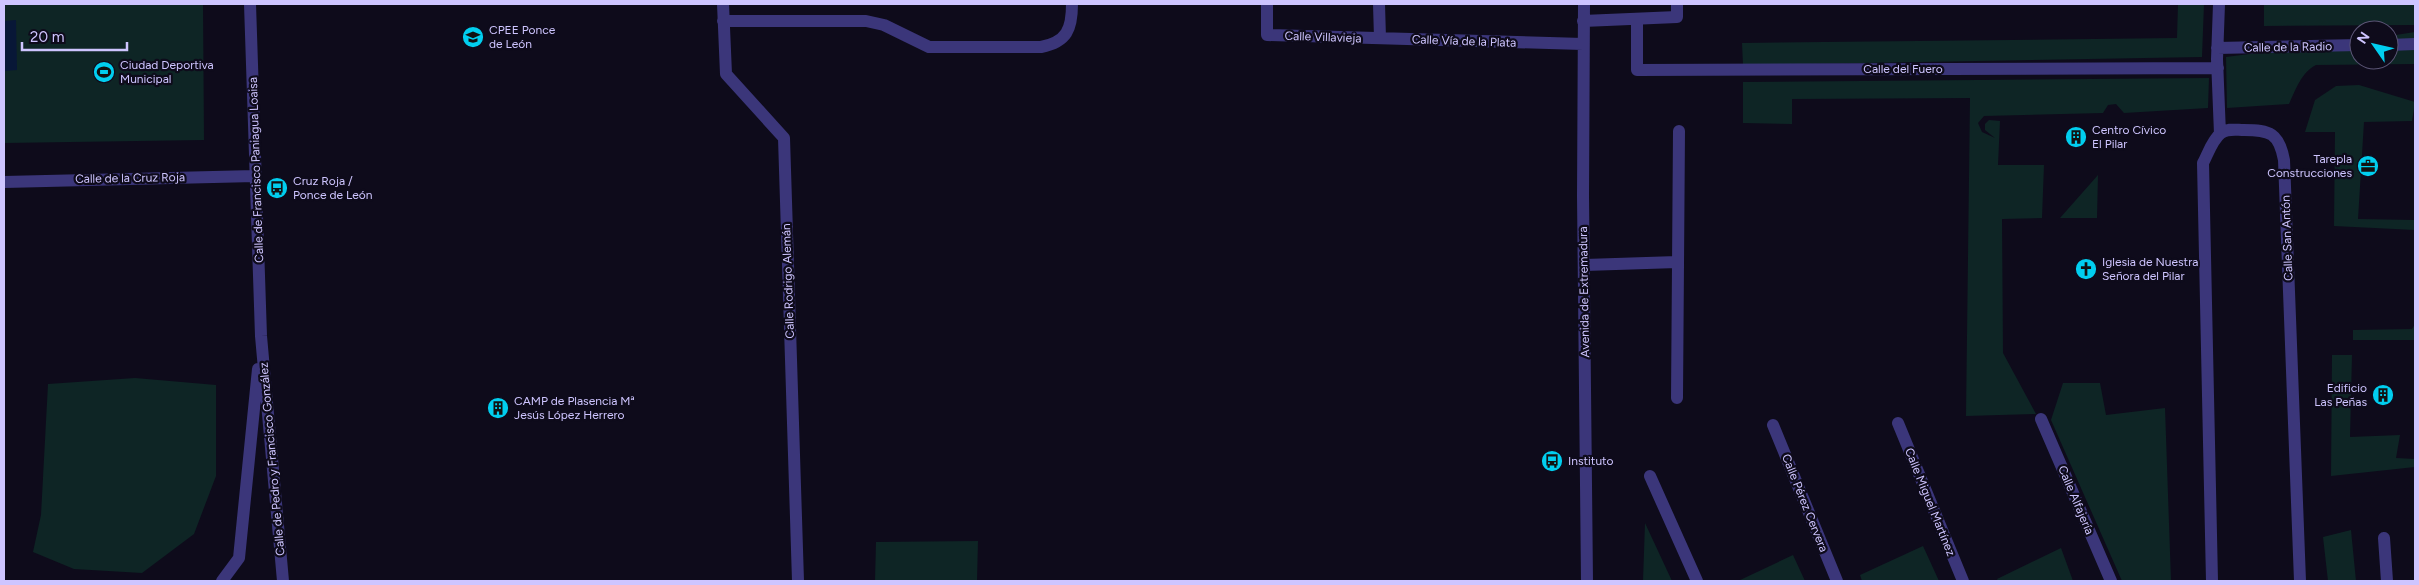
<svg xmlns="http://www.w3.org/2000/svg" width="2419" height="585" viewBox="0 0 2419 585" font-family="Figtree,sans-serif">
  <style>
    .green { fill: #0e2525 }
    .water { fill: #081737 }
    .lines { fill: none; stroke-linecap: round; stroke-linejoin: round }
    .minor { stroke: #3b367a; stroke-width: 12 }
    .labels { text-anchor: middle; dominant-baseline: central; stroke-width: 4.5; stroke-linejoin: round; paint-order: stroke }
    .poi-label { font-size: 12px; fill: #cec5ff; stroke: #0e0b1b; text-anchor: start }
    .street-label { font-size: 12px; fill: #cec5ff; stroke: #0e0b1b }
  </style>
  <rect width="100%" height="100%" fill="#0e0b1b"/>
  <path class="green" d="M4 4H203L204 140 4 143Z
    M2178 4H2204L2202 57 1743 65 1742 43 2177 38Z
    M2264 4H2415V25L2264 26Z
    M2415 32V64L2316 65C2301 73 2296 89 2289 104L2227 108 2226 57 2359 40V60H2389V36Z
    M2209 78 2208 108 2124 113 2116 104 2108 105 2103 113 1984 116 1978 123 1982 132 1995 138 1985 130V124L1989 120 2000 121 1998 165H2044L2042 218 2002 219 2003 353 2036 414 1966 416 1970 98 1792 99V124L1743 123V82Z
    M2359 85 2415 102 2412 121 2364 122 2358 219 2415 220V230L2334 226 2335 132H2305L2315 100 2336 86Z
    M2098 175 2097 218H2060Z
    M2415 324V340H2353V330L2412 329Z
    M2332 355H2352L2350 437 2400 435 2396 458 2415 459V467L2331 476Z
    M135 378 216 385V476L194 534 142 573 74 569 33 552 41 515 48 384Z
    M2063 383H2100L2106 415 2165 408 2171 581H2122L2051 420Z
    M1645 523 1672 581H1643Z
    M2351 530 2356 581H2328L2323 537Z
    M978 541 977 581H875L876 542Z
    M1923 546 1939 581H1862L1860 575Z
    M2061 548 2073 581H1998L1997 579Z
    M1793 555 1805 581H1738Z"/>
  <path class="water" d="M16 20 17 70 4 71V21Z"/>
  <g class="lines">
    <path class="minor" d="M250 4 261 336 283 581
      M723 4 726 74 784 138 798 581
      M1267 4V35L1583 44
      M1379 4 1380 38
      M1584 4 1583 196 1587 581
      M2219 4 2217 59 2220 134
      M1637 20V70L2218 68
      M723 21H866L884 25 929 47H1041C1067 42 1072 29 1072 4
      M1583 21 1677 17V4
      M2389 45 2415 44
      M2217 48 2359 45
      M4 182 255 176
      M1585 265 1677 262
      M1677 398 1679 131
      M2041 419 2111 581
      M1898 423 1963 581
      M1773 425 1837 581
      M1650 476 1697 581
      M2384 538 2387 581
      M222 581 239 558 258 369
      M2212 581 2203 163C2208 154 2212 140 2221 133 2228 128 2236 130 2244 130 2270 130 2279 133 2284 160L2300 581"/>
  </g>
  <defs>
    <g id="school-disc" transform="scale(1.125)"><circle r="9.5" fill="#01ceef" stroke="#0e0b1b"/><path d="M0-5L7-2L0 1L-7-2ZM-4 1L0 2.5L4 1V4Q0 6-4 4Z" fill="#111"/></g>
    <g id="stadium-disc" transform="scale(1.125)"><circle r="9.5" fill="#01ceef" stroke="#0e0b1b"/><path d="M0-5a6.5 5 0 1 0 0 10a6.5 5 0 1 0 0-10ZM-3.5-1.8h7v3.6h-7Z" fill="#111"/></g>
    <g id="building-disc" transform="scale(1.125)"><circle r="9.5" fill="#01ceef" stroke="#0e0b1b"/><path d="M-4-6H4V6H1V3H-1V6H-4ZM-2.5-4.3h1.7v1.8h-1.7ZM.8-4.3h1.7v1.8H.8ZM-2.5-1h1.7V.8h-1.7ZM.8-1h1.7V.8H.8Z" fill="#111"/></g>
    <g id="office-disc" transform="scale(1.125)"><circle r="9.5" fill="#01ceef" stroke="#0e0b1b"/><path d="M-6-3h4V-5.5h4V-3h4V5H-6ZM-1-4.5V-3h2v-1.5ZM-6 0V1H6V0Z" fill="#111"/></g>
    <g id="bus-disc" transform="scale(1.125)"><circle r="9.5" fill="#01ceef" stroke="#0e0b1b"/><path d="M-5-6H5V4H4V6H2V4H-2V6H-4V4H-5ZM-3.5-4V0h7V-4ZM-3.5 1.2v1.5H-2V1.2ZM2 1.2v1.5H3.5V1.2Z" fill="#111"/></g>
    <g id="church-disc" transform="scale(1.125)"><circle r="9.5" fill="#01ceef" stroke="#0e0b1b"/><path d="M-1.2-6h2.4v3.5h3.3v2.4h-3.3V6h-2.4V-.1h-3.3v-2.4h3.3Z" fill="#111"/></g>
  </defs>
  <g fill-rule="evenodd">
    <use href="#school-disc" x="473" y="37"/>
    <use href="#stadium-disc" x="104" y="72"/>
    <use href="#building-disc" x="2076" y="137"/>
    <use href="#office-disc" x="2368" y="166"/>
    <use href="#bus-disc" x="277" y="188"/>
    <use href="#church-disc" x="2086" y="269"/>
    <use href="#building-disc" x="2383" y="395"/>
    <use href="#building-disc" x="498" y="408"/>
    <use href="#bus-disc" x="1552" y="461"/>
  </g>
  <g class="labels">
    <g class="poi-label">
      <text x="489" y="30">CPEE Ponce<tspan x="489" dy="14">de León</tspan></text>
      <text x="120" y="65">Ciudad Deportiva<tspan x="120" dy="14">Municipal</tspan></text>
      <text x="2092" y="130">Centro Cívico<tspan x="2092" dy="14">El Pilar</tspan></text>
      <text x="2352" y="159" text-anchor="end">Tarepla<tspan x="2352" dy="14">Construcciones</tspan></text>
      <text x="293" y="181">Cruz Roja /<tspan x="293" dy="14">Ponce de León</tspan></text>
      <text x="2102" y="262">Iglesia de Nuestra<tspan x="2102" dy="14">Señora del Pilar</tspan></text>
      <text x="2367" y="388" text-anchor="end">Edificio<tspan x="2367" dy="14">Las Peñas</tspan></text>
      <text x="514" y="401">CAMP de Plasencia Mª<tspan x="514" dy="14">Jesús López Herrero</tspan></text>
      <text x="1568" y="461">Instituto</text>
    </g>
    <g class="street-label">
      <text transform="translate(1323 37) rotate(2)">Calle Villavieja</text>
      <text transform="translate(1464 41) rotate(2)">Calle Vía de la Plata</text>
      <text transform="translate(2288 47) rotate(-1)">Calle de la Radio</text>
      <text x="1903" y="69">Calle del Fuero</text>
      <text transform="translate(256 170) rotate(-92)">Calle de Francisco Paniagua Loaisa</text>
      <text transform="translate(130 178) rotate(-1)">Calle de la Cruz Roja</text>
      <text transform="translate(2287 238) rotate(-92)">Calle San Antón</text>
      <text transform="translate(788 281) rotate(-92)">Calle Rodrigo Alemán</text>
      <text transform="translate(1584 292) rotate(-91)">Avenida de Extremadura</text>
      <text transform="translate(272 459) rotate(-95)">Calle de Pedro y Francisco González</text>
      <text transform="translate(2076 500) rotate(67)">Calle Alfajería</text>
      <text transform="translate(1930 502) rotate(68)">Calle Miguel Martínez</text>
      <text transform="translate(1805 503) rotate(68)">Calle Pérez Cervera</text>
    </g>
  </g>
  <rect width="2419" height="585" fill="none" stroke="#cec5ff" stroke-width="10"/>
  <g transform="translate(2374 45) rotate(304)"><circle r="24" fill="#0e0b1b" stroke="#5b5576"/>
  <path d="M0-4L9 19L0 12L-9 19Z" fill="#01ceef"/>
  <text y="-8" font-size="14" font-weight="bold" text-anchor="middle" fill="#cec5ff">N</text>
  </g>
  <path d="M22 42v8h105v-8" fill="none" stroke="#cec5ff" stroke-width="2.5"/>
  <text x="30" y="42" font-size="15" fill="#cec5ff" stroke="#0e0b1b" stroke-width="4" paint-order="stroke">20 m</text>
</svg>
